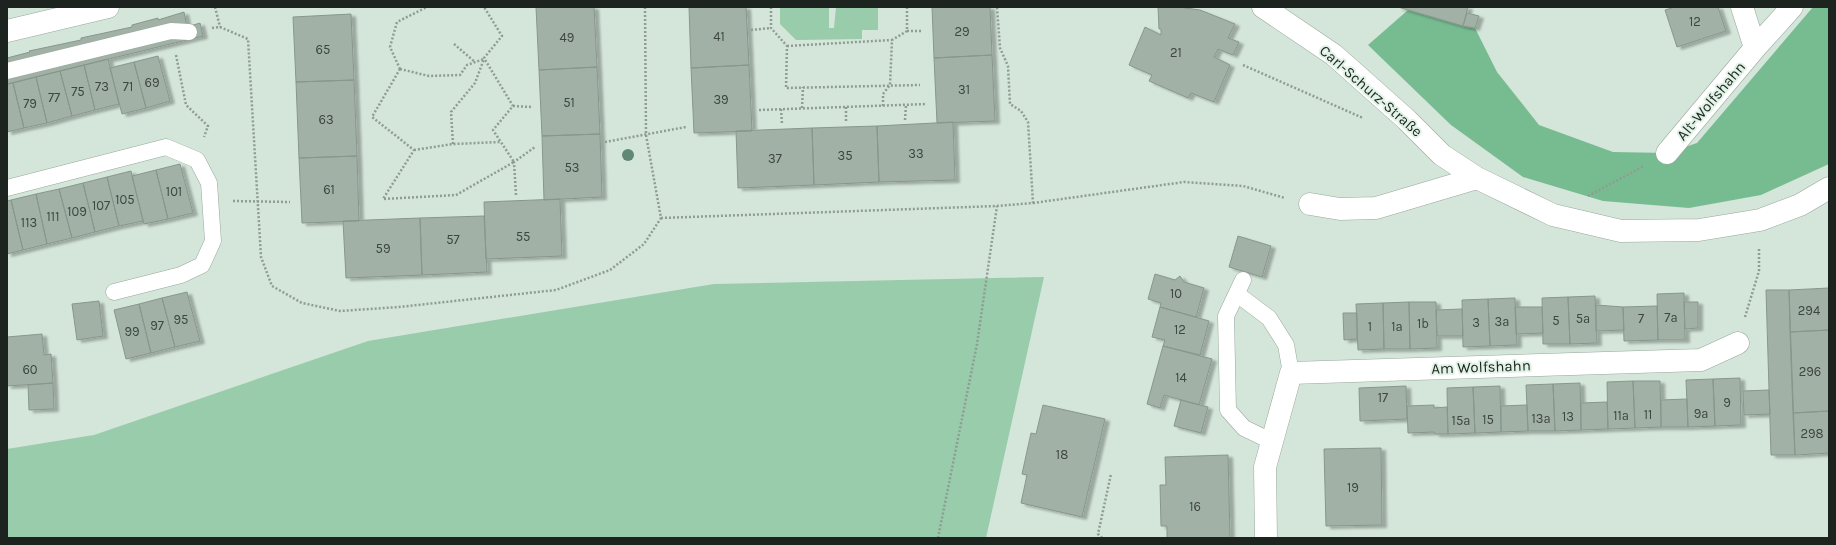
<svg xmlns="http://www.w3.org/2000/svg" width="1836" height="545" viewBox="0 0 1836 545" font-family="Karla,sans-serif">
  <style>
    .green { fill: #98ccaa }
    .forest { fill: #77bc91 }
    .building { fill: #a1b1a6; stroke: #87978c; filter: url(#shadow) }
    .lines { fill: none; stroke-linecap: round; stroke-linejoin: round }
    .lane-casing { stroke: #98a89d; stroke-width: 17 }
    .street-casing { stroke: #98a89d; stroke-width: 23 }
    .path { stroke: #8f9c93; stroke-width: 2.5; stroke-dasharray: 2 2; stroke-linecap: butt }
    .lane { stroke: #fff; stroke-width: 16 }
    .street { stroke: #fff; stroke-width: 22 }
    .tree { fill: #608873 }
    .labels { text-anchor: middle; dominant-baseline: central; stroke-width: 4; stroke-linejoin: round; paint-order: stroke }
    .number-label { font-size: 13px; fill: #3e4641 }
    .street-label { font-size: 15px; fill: #1d231f; stroke: #e1f2e6 }
  </style>
  <defs>
    <filter id="shadow"><feDropShadow dx="4.5" dy="2.5" stdDeviation="1" flood-color="#0004"/></filter>
  </defs>
  <rect width="100%" height="100%" fill="#d4e5d9"/>
  <path class="green" d="M780 7H829V28H834L836 7H878V30H862V39L796 40 780 24Z
    M1044 277 986 538H7V449L94 435 368 341 714 284Z"/>
  <path class="forest" d="M1813 7H1829V164L1761 195 1689 208 1603 201 1523 177 1451 125 1368 45 1408 10 1475 28 1497 72 1539 125 1613 152 1667 153 1697 143Z"/>
  <path class="building" d="M536 7H594L597 67 539 70Z
    M689 7H746L749 65 691 68Z
    M932 7H990L992 55 934 58Z
    M1158 7H1179L1200 10 1235 24 1228 38 1239 42 1233 55 1218 49 1214 57 1230 65 1214 102 1191 93 1188 98 1149 81 1152 75 1129 65 1145 27 1161 35V29H1159Z
    M1398 7H1468L1463 26Z
    M1675 7H1718L1726 31 1677 47 1665 10Z
    M184 12 187 27 200 23 203 36 7 84V58L30 52 29 51 81 40V38L132 27V25L158 18V20Z
    M1467 13 1479 16 1475 28 1463 26Z
    M351 14 354 80 296 82 293 17Z
    M992 55 995 121 937 123 934 58Z
    M158 56 170 101 146 108 134 62Z
    M108 59 119 104 95 110 84 65Z
    M134 62 146 108 122 114 110 68Z
    M84 65 95 110 72 116 60 71Z
    M749 65 752 131 694 133 691 68Z
    M597 67 600 134 542 136 539 70Z
    M60 71 72 116 47 123 36 77Z
    M36 77 47 123 24 128 13 83Z
    M354 80 357 156 299 158 296 82Z
    M13 83 24 128 7 132V84Z
    M953 122 955 180 879 182 877 126Z
    M877 126 879 182 814 185 812 128Z
    M812 128 814 185 738 188 736 131Z
    M600 134 602 197 544 200 542 136Z
    M357 156 359 221 302 223 299 158Z
    M180 164 193 213 168 219 156 170Z
    M156 170 168 219 144 224 132 176Z
    M131 171 143 221 119 226 107 177Z
    M107 177 119 226 95 232 83 183Z
    M83 183 95 232 72 238 59 189Z
    M59 189 72 238 47 244 36 194Z
    M36 194 47 244 23 250 11 200Z
    M560 199 562 256 486 259 484 202Z
    M11 200 23 250 7 254V201Z
    M484 216 487 272 422 275 420 218Z
    M420 218 422 275 346 278 343 221Z
    M1238 236 1271 246 1262 277 1229 267Z
    M1155 274 1175 280 1180 276 1184 282 1204 288 1196 317 1160 307 1161 303 1148 299Z
    M1829 288V330L1790 332 1789 290Z
    M1766 290H1789L1795 455H1771Z
    M187 292 200 341 175 347 162 298Z
    M1684 293 1685 340H1658L1657 294Z
    M1595 296 1597 343 1570 344 1568 297Z
    M1568 297 1570 344H1543L1542 298Z
    M162 298 175 347 151 353 139 304Z
    M1515 298 1517 345 1490 346 1488 299Z
    M1488 299 1490 346 1463 347 1462 300Z
    M99 301 103 336 77 340 72 304Z
    M1409 302H1436L1437 348 1410 349Z
    M1409 302 1410 349H1384L1383 303Z
    M1684 302H1698V328L1685 329Z
    M1383 303 1384 349 1358 350 1356 304Z
    M139 304 151 353 126 359 114 310Z
    M1596 305 1623 307 1624 330 1596 331Z
    M1657 306 1658 340 1624 341 1623 307Z
    M1160 307 1209 321 1200 355 1163 346 1165 340 1152 337Z
    M1515 307H1542L1543 333 1516 334Z
    M1462 309 1463 336H1437L1436 310Z
    M1343 313H1357V339L1344 340Z
    M1829 330V411L1793 413 1790 332Z
    M42 334 44 355 51 354 53 383 7 386V337Z
    M1163 346 1212 359 1199 405 1164 395 1160 408 1147 404Z
    M1740 378 1741 425 1715 426 1713 379Z
    M1713 379 1715 426 1688 427 1686 380Z
    M1633 381H1660L1661 427 1635 428Z
    M1633 381 1635 428 1608 429 1607 382Z
    M53 383 54 409 29 410 28 385Z
    M1580 383 1581 430 1555 431 1553 384Z
    M1553 384 1555 431H1528L1526 385Z
    M1406 386 1407 419 1360 421 1359 388Z
    M1500 386 1501 432 1475 433 1473 387Z
    M1473 387 1475 433 1448 434 1447 388Z
    M1769 390 1770 414 1744 415 1743 391Z
    M1687 399 1688 427H1661V400Z
    M1181 400 1208 407 1201 433 1174 426Z
    M1607 402 1608 429 1581 430V403Z
    M1043 405 1105 419 1082 517 1021 503 1027 475 1022 474 1031 433 1036 434Z
    M1434 405V408L1447 407 1448 434H1435L1434 432 1408 433 1407 406Z
    M1527 405 1528 431 1501 432V406Z
    M1829 411V453L1795 455 1793 413Z
    M1381 448 1382 525 1326 526 1324 449Z
    M1228 455 1230 538H1167V526H1161L1160 485H1166L1165 457Z"/>
  <g class="lines">
    <g class="lane-casing">
      <path id="lane" d="M7 71 171 31 189 32
        M7 188 166 147 197 160 209 183 213 241 202 265 181 275 114 292
        M1243 280 1226 316 1228 410 1244 428 1273 442
        M1237 294 1269 318 1286 345 1291 373"/>
    </g>
    <g class="street-casing">
      <path id="street" d="M1263 7 1334 55 1407 120 1442 155 1477 178 1553 215 1621 231 1699 230 1760 220 1800 205 1829 188
        M1742 7 1755 48
        M7 31 108 7
        M1667 153 1755 48 1792 7
        M1310 204 1340 209 1376 208 1477 178
        M1266 538 1265 467 1291 373 1701 360 1738 343"/>
    </g>
    <path class="path" d="M215 7 220 27
      M771 7V28L787 46 786 88 920 85
      M212 28 220 27 248 39 261 257 272 286 302 303 340 311 399 307 556 290 610 270 644 244 661 218 646 135 645 7
      M751 30 771 28
      M907 31H922
      M454 44 475 62
      M787 46 892 40
      M176 55 186 105 208 126 204 137
      M1243 65 1363 118
      M400 69 372 117 414 150 383 199 456 195 514 162 493 130 513 106 484 58 502 36 484 7
      M400 69 429 76 460 75 467 65 484 59
      M400 69 390 47 397 22 427 7
      M513 106 532 107
      M883 106V94L890 85 892 40 907 31V7
      M846 107V121
      M802 108 803 87
      M781 109 782 124
      M759 110 927 104
      M905 120 906 105
      M605 142 686 127
      M453 144 451 112 475 83 484 59
      M414 150 453 144 500 142
      M516 195 514 162 535 147
      M1588 196 1644 166
      M233 201 290 202
      M1033 203 1184 182 1243 186 1285 198
      M661 218 997 206 1033 203 1028 122 1021 111 1010 104 1008 66 1000 48 997 7
      M1745 317 1759 271V247
      M938 538 977 344 997 206
      M1102 538 1098 534 1111 474"/>
    <use href="#lane" class="lane"/>
    <use href="#street" class="street"/>
  </g>
  <circle class="tree" cx="628" cy="155" r="6"/>
  <g class="labels">
    <g class="number-label">
      <text x="1695" y="21">12</text>
      <text x="962" y="31">29</text>
      <text x="719" y="36">41</text>
      <text x="567" y="37">49</text>
      <text x="323" y="49">65</text>
      <text x="1176" y="52">21</text>
      <text x="152" y="82">69</text>
      <text x="102" y="86">73</text>
      <text x="128" y="86">71</text>
      <text x="964" y="89">31</text>
      <text x="78" y="91">75</text>
      <text x="54" y="97">77</text>
      <text x="721" y="99">39</text>
      <text x="569" y="102">51</text>
      <text x="30" y="103">79</text>
      <text x="326" y="119">63</text>
      <text x="916" y="153">33</text>
      <text x="845" y="155">35</text>
      <text x="775" y="158">37</text>
      <text x="572" y="167">53</text>
      <text x="329" y="189">61</text>
      <text x="174" y="191">101</text>
      <text x="125" y="199">105</text>
      <text x="101" y="205">107</text>
      <text x="77" y="211">109</text>
      <text x="53" y="216">111</text>
      <text x="29" y="222">113</text>
      <text x="523" y="236">55</text>
      <text x="453" y="239">57</text>
      <text x="383" y="248">59</text>
      <text x="1176" y="293">10</text>
      <text x="1809" y="310">294</text>
      <text x="1671" y="317">7a</text>
      <text x="1583" y="318">5a</text>
      <text x="1641" y="318">7</text>
      <text x="181" y="319">95</text>
      <text x="1556" y="320">5</text>
      <text x="1502" y="321">3a</text>
      <text x="1476" y="322">3</text>
      <text x="1423" y="323">1b</text>
      <text x="157" y="325">97</text>
      <text x="1370" y="326">1</text>
      <text x="1397" y="326">1a</text>
      <text x="1180" y="329">12</text>
      <text x="132" y="331">99</text>
      <text x="30" y="369">60</text>
      <text x="1810" y="371">296</text>
      <text x="1181" y="377">14</text>
      <text x="1383" y="397">17</text>
      <text x="1727" y="402">9</text>
      <text x="1701" y="413">9a</text>
      <text x="1648" y="414">11</text>
      <text x="1621" y="415">11a</text>
      <text x="1568" y="416">13</text>
      <text x="1541" y="418">13a</text>
      <text x="1488" y="419">15</text>
      <text x="1461" y="420">15a</text>
      <text x="1812" y="433">298</text>
      <text x="1062" y="454">18</text>
      <text x="1353" y="487">19</text>
      <text x="1195" y="506">16</text>
    </g>
    <g class="street-label">
      <text transform="translate(1371 91) rotate(41)">Carl-Schurz-Straße</text>
      <text transform="translate(1711 101) rotate(-50)">Alt-Wolfshahn</text>
      <text transform="translate(1481 367) rotate(-2)">Am Wolfshahn</text>
    </g>
  </g>
  <rect width="1836" height="545" fill="none" stroke="#1d231f" stroke-width="16"/>
</svg>
